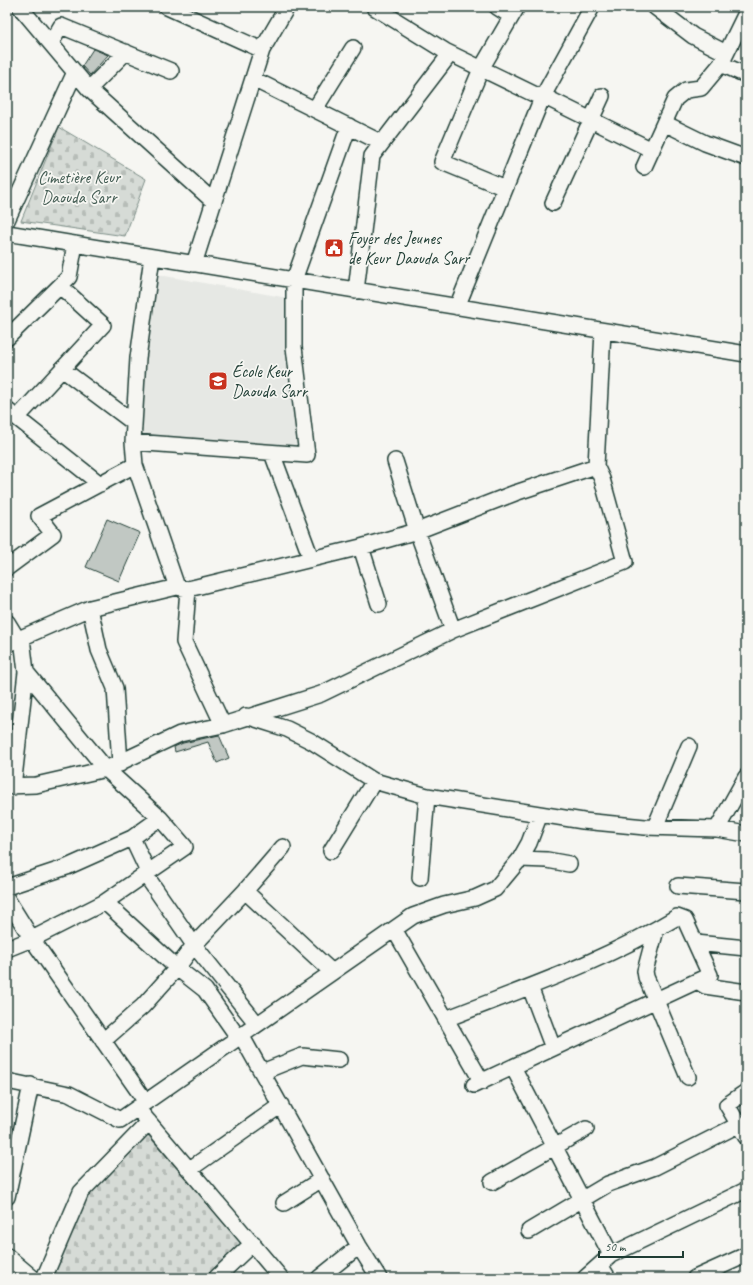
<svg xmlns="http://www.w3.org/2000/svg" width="753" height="1285" viewBox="0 0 753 1285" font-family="Caveat,sans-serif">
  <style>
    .built { fill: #e6e8e4 }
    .cemetery { fill: url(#cemetery-stones); stroke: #7a8c85 }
    .building { fill: #c1c8c3; stroke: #1f3d34 }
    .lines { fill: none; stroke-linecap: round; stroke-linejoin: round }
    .minor-casing { stroke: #1f3d34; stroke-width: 18 }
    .minor { stroke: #f6f6f2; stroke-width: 15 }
    .labels { text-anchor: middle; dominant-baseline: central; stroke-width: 3.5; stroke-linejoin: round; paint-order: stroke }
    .park-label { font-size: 17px; fill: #445d54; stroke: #f6f6f2 }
    .poi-label { font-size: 17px; fill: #1f3d34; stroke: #f6f6f2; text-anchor: start }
  </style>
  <defs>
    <pattern id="cemetery-stones" width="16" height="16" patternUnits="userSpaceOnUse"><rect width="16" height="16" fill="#d6dbd6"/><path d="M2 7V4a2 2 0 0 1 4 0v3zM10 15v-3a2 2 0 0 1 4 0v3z" fill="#b7bdb8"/></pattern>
  </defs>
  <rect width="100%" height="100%" fill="#f6f6f2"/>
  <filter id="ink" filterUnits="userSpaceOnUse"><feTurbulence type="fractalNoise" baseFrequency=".025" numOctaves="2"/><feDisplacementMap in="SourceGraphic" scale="8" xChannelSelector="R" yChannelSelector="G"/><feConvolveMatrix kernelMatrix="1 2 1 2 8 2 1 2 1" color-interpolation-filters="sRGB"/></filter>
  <g filter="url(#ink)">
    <path class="built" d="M154 274 288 298 296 448 141 434 147 327Z"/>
    <path class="cemetery" d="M59 127 146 179 125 236 21 221Z
      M147 1134 244 1246 212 1278H49L90 1189Z"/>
    <path class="building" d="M93 49 108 55 90 75 82 66Z
      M107 519 140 533 119 581 86 567Z
      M219 735 229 758 217 763 208 742 175 752 174 747 183 743Z"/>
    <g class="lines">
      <g class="minor-casing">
        <path id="minor" d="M20 7 89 89 214 202
          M167 7 262 50
          M374 7 445 51 542 98
          M497 7 511 16
          M655 7 693 36 726 53
          M51 43 61 26 171 71
          M721 64 746 75
          M253 79 382 143
          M89 89 126 52
          M543 96 652 150
          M315 109 353 48
          M664 123 705 143 746 158
          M644 167 675 99 686 90 701 88 721 64 746 13
          M505 188 442 162 481 69 517 7
          M553 203 602 96
          M7 220 75 72
          M7 233 746 354
          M152 257 138 358 133 442 135 465 177 587
          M194 264 262 50 287 7
          M356 291 372 156 450 54
          M457 307 542 98 592 7
          M7 338 69 277 75 244
          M62 369 134 423
          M7 410 100 484
          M17 418 103 325 60 286
          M133 442 307 455 294 347V280L349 126
          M272 453 311 558
          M395 461 417 531 453 630
          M361 547 379 604
          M7 568 53 534 39 516 135 465
          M188 589 184 642 223 725
          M90 608 99 650 115 688 120 764
          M7 622 18 640
          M7 644 90 608 177 587 188 589 361 547 417 531 515 493 596 466
          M246 716 287 729 311 741 374 781 427 796 583 821 645 827 717 829 746 834
          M7 786 36 785 106 769 180 734 223 725 321 694 453 630 625 562 602 479 596 466 603 331
          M13 787 26 672 22 638
          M655 827 689 746
          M717 829 746 777
          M132 838 148 872
          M331 851 374 781
          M520 859 529 843 540 814
          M145 874 194 945 257 1024
          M420 878 427 796
          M678 886 746 891
          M7 887 67 867 132 838 160 818
          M245 891 332 972
          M7 899 32 939 146 1102
          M105 902 177 968 205 990 238 1037
          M394 929 482 1082
          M656 930 645 971 646 977 688 1077
          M696 943 746 948
          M7 949 32 939 105 902 185 847 160 818 106 769 26 672
          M697 981 705 986 746 992
          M530 987 553 1048
          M446 1019C525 988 605 961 677 917L685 920 710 975 474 1085
          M241 1035 359 1246 379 1278
          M103 1041 143 1006 177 968 194 945 245 891 283 847
          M513 1067 611 1255
          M262 1072 302 1056 339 1060
          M7 1081 69 1094 120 1120 413 916 444 905 475 898 495 889 520 859 547 860 569 864
          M746 1092 727 1105 746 1137
          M137 1108 281 1278
          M190 1169 281 1105
          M492 1182 586 1129
          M7 1197 31 1085
          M284 1203 322 1179
          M529 1231 608 1184 655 1167 740 1124
          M7 1256 33 1278
          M600 1265 608 1278
          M7 1266 8 1278
          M44 1278 81 1192 149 1122
          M216 1278 253 1243
          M319 1278 359 1246
          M585 1278 611 1255 746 1190
          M695 1278 746 1255"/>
      </g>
      <use href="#minor" class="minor"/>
    </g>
  </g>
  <defs>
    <g id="civic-square" transform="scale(1)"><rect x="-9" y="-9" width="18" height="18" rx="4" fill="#c8321e" stroke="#f6f6f2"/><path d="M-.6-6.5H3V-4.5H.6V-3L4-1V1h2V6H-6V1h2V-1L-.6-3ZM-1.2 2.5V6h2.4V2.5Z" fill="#fff"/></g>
    <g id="school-square" transform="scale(1)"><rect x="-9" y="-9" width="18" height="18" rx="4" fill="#c8321e" stroke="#f6f6f2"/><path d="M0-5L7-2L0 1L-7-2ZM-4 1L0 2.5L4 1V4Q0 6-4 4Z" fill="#fff"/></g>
  </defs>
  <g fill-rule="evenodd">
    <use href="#civic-square" x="334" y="248"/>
    <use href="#school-square" x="218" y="381"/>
  </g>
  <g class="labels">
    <g class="park-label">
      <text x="79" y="177">Cimetière Keur<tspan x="79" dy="20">Daouda Sarr</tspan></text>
    </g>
    <g class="poi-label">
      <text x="348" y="238">Foyer des Jeunes<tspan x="348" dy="20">de Keur Daouda Sarr</tspan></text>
      <text x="232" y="371">École Keur<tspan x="232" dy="20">Daouda Sarr</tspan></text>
    </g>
  </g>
  <rect width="753" height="1285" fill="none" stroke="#f6f6f2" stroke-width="24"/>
  <rect x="12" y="12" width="729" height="1261" fill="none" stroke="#1f3d34" stroke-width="1.5" filter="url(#ink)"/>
  <path d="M599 1251v6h84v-6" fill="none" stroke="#1f3d34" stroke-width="2"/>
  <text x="605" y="1251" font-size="12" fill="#1f3d34" stroke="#f6f6f2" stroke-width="3" paint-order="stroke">50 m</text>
</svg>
